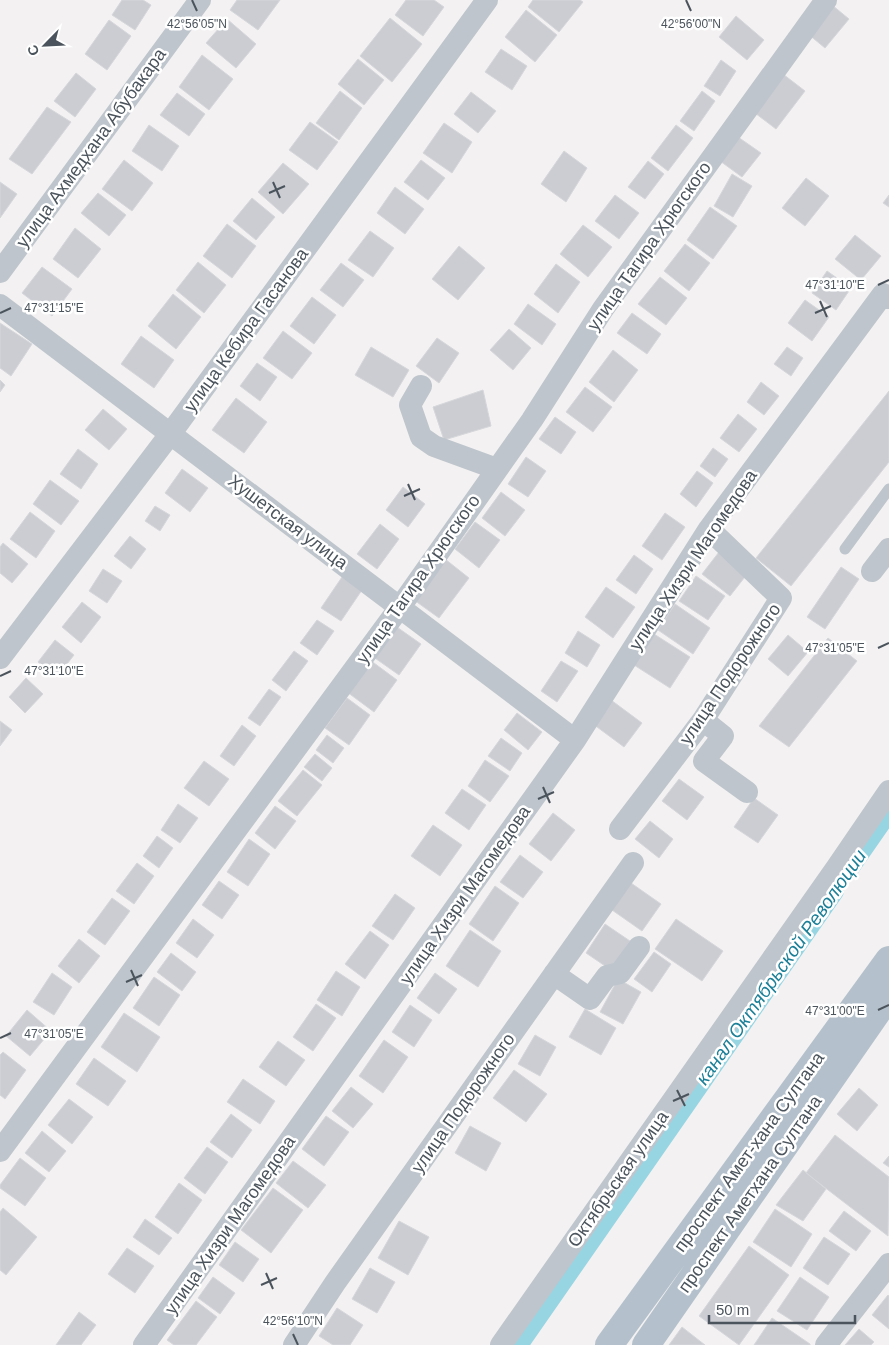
<svg xmlns="http://www.w3.org/2000/svg" width="889" height="1345" viewBox="0 0 889 1345" font-family="Arial,sans-serif">
  <style>
    .lines { fill: none; stroke-linecap: round; stroke-linejoin: round }
    .canal { stroke: #97d5e3; stroke-width: 20 }
    .building { fill: #cbcdd3; stroke: #d6d7db }
    .service { stroke: #bec5cc; stroke-width: 11 }
    .minor { stroke: #bec5cc; stroke-width: 22 }
    .primary { stroke: #b4c1cc; stroke-width: 28 }
    .ticks { fill: none; stroke: #4b545c; stroke-width: 2 }
    .labels { text-anchor: middle; dominant-baseline: central; stroke-width: 5; stroke-linejoin: round; paint-order: stroke }
    .street-label { font-size: 18px; fill: #4b545c; stroke: #fff }
    .water-label { font-size: 19px; font-style: italic; fill: #1b7f97; stroke: #fff }
    .ticks-label { font-size: 12px; text-anchor: middle; fill: #4b545c; stroke: #fff; stroke-width: 5; stroke-linejoin: round; paint-order: stroke }
  </style>
  <rect width="100%" height="100%" fill="#f3f1f1"/>
  <g class="lines">
    <path class="canal" d="M850 867 889 811
      M518 1345 834 891"/>
  </g>
  <path class="building" d="M122 0H143L151 5 135 30 112 15Z
    M237 0H280L258 30 230 10Z
    M406 0H434L444 7 423 36 395 15Z
    M533 0H580L583 2 559 32 528 7Z
    M832 5 849 19 825 48 808 34Z
    M526 10 557 35 535 62 505 37Z
    M736 16 764 40 747 60 719 37Z
    M390 18 422 44 392 82 360 56Z
    M227 19 256 44 236 68 206 43Z
    M109 20 131 36 107 70 85 54Z
    M501 49 527 66 512 90 485 72Z
    M202 55 233 79 209 110 179 87Z
    M358 59 384 80 364 105 338 84Z
    M721 60 736 71 720 96 704 86Z
    M779 71 805 91 776 129 751 110Z
    M76 73 96 89 75 117 54 101Z
    M340 91 362 108 339 140 316 123Z
    M702 91 715 101 694 131 680 121Z
    M471 92 496 111 478 133 454 114Z
    M177 93 205 114 189 136 160 115Z
    M47 107 71 122 32 174 9 159Z
    M310 122 338 142 317 170 289 150Z
    M444 123 472 142 452 173 423 153Z
    M149 125 179 146 162 171 132 151Z
    M676 125 693 138 668 171 651 158Z
    M738 137 761 153 742 177 720 161Z
    M564 151 587 168 566 202 541 184Z
    M124 160 153 183 132 211 102 189Z
    M421 160 445 178 428 200 404 182Z
    M648 161 664 174 645 199 628 187Z
    M283 163 309 184 283 214 258 192Z
    M732 174 752 186 733 217 714 206Z
    M806 178 829 196 805 226 782 208Z
    M0 182 17 194 0 218Z
    M395 187 424 209 405 234 377 213Z
    M98 193 126 215 109 236 81 213Z
    M615 195 639 213 619 239 595 221Z
    M889 195V207L883 203Z
    M252 198 275 217 256 240 233 221Z
    M710 207 737 226 713 259 687 240Z
    M227 224 256 246 232 278 203 256Z
    M583 225 612 247 588 277 560 254Z
    M75 228 101 249 78 278 53 259Z
    M370 231 394 248 373 277 348 260Z
    M855 235 881 256 861 280 835 259Z
    M685 244 710 263 689 291 664 271Z
    M459 246 485 268 458 300 432 279Z
    M198 262 226 285 204 313 176 290Z
    M341 263 364 280 343 307 320 290Z
    M556 264 580 282 558 313 534 294Z
    M42 267 72 289 52 316 22 293Z
    M827 271 851 288 836 310 812 293Z
    M660 277 687 298 666 325 638 304Z
    M173 294 201 317 176 349 148 326Z
    M312 297 336 315 314 344 290 326Z
    M805 300 829 317 812 341 788 323Z
    M528 304 556 324 542 345 514 324Z
    M632 313 661 334 647 354 617 333Z
    M0 323 32 344 11 376 0 368Z
    M509 329 531 348 513 370 490 350Z
    M283 331 312 353 292 379 263 358Z
    M141 336 174 360 154 388 121 364Z
    M437 338 459 353 439 383 416 366Z
    M371 347 409 370 393 397 355 375Z
    M787 347 803 358 791 376 774 364Z
    M613 350 638 370 614 402 589 382Z
    M257 363 277 377 260 401 240 386Z
    M0 380 5 385 0 392Z
    M761 382 779 396 764 415 747 402Z
    M585 387 612 407 593 432 566 412Z
    M483 390 491 426 444 440 433 407Z
    M889 391V462L791 586 756 558Z
    M236 398 267 422 244 453 212 430Z
    M103 409 127 429 109 450 85 430Z
    M738 414 757 429 739 452 720 438Z
    M555 417 576 432 561 454 539 439Z
    M713 448 728 459 715 477 700 466Z
    M78 449 98 464 81 489 60 474Z
    M526 457 546 471 528 497 508 484Z
    M182 469 208 488 190 512 165 493Z
    M697 471 713 483 696 507 680 494Z
    M50 480 79 501 61 525 33 504Z
    M403 487 425 504 408 527 386 510Z
    M501 492 525 510 505 536 482 518Z
    M155 506 170 515 160 531 145 521Z
    M30 512 55 531 36 558 10 539Z
    M665 513 685 527 662 560 642 546Z
    M475 522 500 540 479 568 455 549Z
    M380 524 399 539 377 569 357 554Z
    M130 536 146 549 131 569 114 556Z
    M3 543 28 564 12 583 0 573V547Z
    M719 552 748 573 730 596 702 574Z
    M634 555 653 569 636 594 616 580Z
    M445 559 469 578 439 618 414 600Z
    M841 567 859 579 825 629 807 617Z
    M103 569 122 581 107 603 89 591Z
    M696 576 725 596 708 620 679 601Z
    M342 577 362 590 341 621 321 608Z
    M606 587 635 607 613 638 585 617Z
    M82 602 101 617 81 643 62 627Z
    M675 604 710 628 693 654 658 630Z
    M317 620 334 631 317 655 300 643Z
    M394 625 421 644 399 675 372 656Z
    M578 631 600 645 587 667 565 653Z
    M654 634 690 657 670 688 634 665Z
    M788 635 808 652 788 676 768 659Z
    M828 638 857 661 789 747 759 726Z
    M55 640 74 655 57 677 38 662Z
    M294 651 308 661 286 691 272 680Z
    M370 660 397 680 374 712 347 692Z
    M561 661 578 671 557 702 541 691Z
    M26 678 43 694 25 713 9 697Z
    M269 689 281 697 260 726 248 718Z
    M347 698 370 715 349 745 325 728Z
    M611 700 642 723 624 747 593 724Z
    M517 713 542 732 528 750 504 730Z
    M0 721 12 730 0 746Z
    M242 725 256 736 234 766 220 756Z
    M327 735 344 748 333 763 316 750Z
    M501 738 522 753 510 771 488 756Z
    M315 754 332 768 322 781 304 767Z
    M485 760 509 776 490 802 468 786Z
    M204 761 229 779 209 806 184 788Z
    M303 770 322 785 297 816 278 801Z
    M679 779 704 797 687 820 662 801Z
    M462 789 486 805 469 830 445 813Z
    M754 798 778 815 758 843 734 827Z
    M178 804 198 818 180 843 161 830Z
    M275 806 296 821 275 849 255 833Z
    M553 813 575 830 551 861 529 844Z
    M650 821 673 839 659 858 635 839Z
    M433 825 462 845 440 876 411 856Z
    M157 836 173 848 159 868 143 856Z
    M249 839 270 854 248 886 227 872Z
    M520 855 543 872 523 898 500 882Z
    M137 863 154 876 134 904 116 891Z
    M219 881 239 895 222 919 202 905Z
    M631 883 661 904 642 931 612 910Z
    M495 886 519 903 493 941 469 924Z
    M395 894 415 908 393 940 372 926Z
    M112 898 130 911 105 945 87 932Z
    M193 919 214 935 197 958 176 943Z
    M676 919 723 951 702 981 655 949Z
    M605 924 630 941 611 970 586 953Z
    M470 930 501 951 478 987 446 966Z
    M370 931 389 945 365 979 345 964Z
    M79 939 100 956 79 983 58 966Z
    M654 952 671 964 652 992 634 979Z
    M171 953 196 972 182 991 157 972Z
    M336 971 360 987 342 1016 317 1000Z
    M52 973 72 987 54 1015 33 1002Z
    M435 973 457 989 439 1014 417 998Z
    M154 977 180 995 159 1026 133 1008Z
    M618 979 641 992 623 1024 600 1012Z
    M316 1004 336 1018 313 1051 293 1037Z
    M410 1005 432 1020 414 1047 392 1032Z
    M585 1009 616 1028 601 1055 569 1037Z
    M27 1010 51 1031 30 1056 6 1036Z
    M124 1013 160 1037 137 1072 101 1047Z
    M535 1035 556 1047 540 1076 518 1064Z
    M384 1040 408 1057 383 1093 359 1076Z
    M278 1041 305 1060 286 1086 259 1067Z
    M3 1052 26 1070 5 1099 0 1095V1055Z
    M94 1058 126 1081 108 1106 76 1084Z
    M514 1070 547 1094 526 1122 493 1098Z
    M243 1079 275 1101 260 1124 227 1102Z
    M351 1087 373 1104 353 1128 332 1111Z
    M859 1088 878 1105 857 1131 837 1114Z
    M69 1099 93 1117 72 1144 48 1125Z
    M231 1114 252 1130 232 1158 210 1142Z
    M326 1116 349 1132 324 1166 302 1149Z
    M470 1126 501 1143 486 1171 455 1153Z
    M42 1131 66 1151 49 1172 25 1153Z
    M835 1135 889 1177 888 1236 806 1173Z
    M207 1147 228 1162 205 1194 184 1178Z
    M889 1156V1167L883 1163Z
    M20 1158 46 1178 25 1206 0 1188V1185Z
    M293 1161 326 1185 308 1208 276 1183Z
    M803 1170 826 1189 803 1221 776 1205Z
    M179 1183 202 1200 178 1234 155 1217Z
    M273 1188 303 1210 271 1253 241 1230Z
    M3 1208 37 1237 6 1275 0 1270V1212Z
    M775 1209 812 1234 791 1267 753 1242Z
    M844 1211 871 1231 856 1251 829 1231Z
    M145 1219 172 1238 159 1255 133 1237Z
    M399 1221 429 1237 408 1275 378 1258Z
    M824 1237 850 1254 828 1285 803 1268Z
    M235 1242 259 1259 243 1282 219 1265Z
    M749 1246 789 1275 739 1345 699 1316Z
    M127 1248 154 1266 135 1293 108 1274Z
    M370 1268 395 1282 377 1313 352 1299Z
    M213 1277 235 1293 220 1314 198 1298Z
    M800 1277 829 1297 807 1330 777 1311Z
    M888 1295 889 1296V1329L872 1315Z
    M196 1301 217 1317 196 1345H174L167 1340Z
    M337 1308 363 1325 350 1345H333L319 1336Z
    M79 1312 96 1325 81 1345H56Z
    M772 1318 810 1344V1345H754Z
    M682 1327 705 1345H669Z
    M859 1329 874 1342 871 1345H845Z"/>
  <g class="lines">
    <path class="service" d="M845 549 889 489"/>
    <path class="minor" d="M0 272 200 0
      M0 305 575 740
      M421 386 410 405 421 437 434 446 497 469
      M872 571 889 549
      M0 658 171 433 487 0
      M703 720 723 736 704 761 747 792
      M620 829 703 720 781 598 709 529
      M554 974 590 999 607 976 620 973 639 947
      M0 1151 400 607 532 420 603 309 826 0
      M144 1345 575 740 709 529 883 294 889 298
      M294 1345 335 1283 633 863
      M501 1345 837 867 889 791
      M826 1345 889 1264"/>
    <path class="primary" d="M609 1345 889 960
      M646 1345 889 995"/>
  </g>
  <path class="ticks" d="M192 0 197 11M686 0 691 11M273 182 280 198M269 193 285 186M878 285 889 280M820 301 827 317M0 313 11 308M815 313 831 306M408 484 415 500M404 496 420 489M878 648 889 643M0 676 11 671M543 787 550 803M538 799 554 792M131 970 138 986M126 982 142 975M878 1010 889 1005M0 1038 11 1033M677 1090 685 1106M673 1101 689 1094M266 1273 273 1289M261 1285 277 1278M293 1334 298 1345"/>
  <g class="labels">
    <g class="street-label">
      <text transform="translate(91 148) rotate(-54)">улица Ахмедхана Абубакара</text>
      <text transform="translate(649 246) rotate(-55)">улица Тагира Хрюгского</text>
      <text transform="translate(246 330) rotate(-54)">улица Кебира Гасанова</text>
      <text transform="translate(288 522) rotate(37)">Хушетская улица</text>
      <text transform="translate(693 560) rotate(-56)">улица Хизри Магомедова</text>
      <text transform="translate(418 579) rotate(-55)">улица Тагира Хрюгского</text>
      <text transform="translate(730 674) rotate(-56)">улица Подорожного</text>
      <text transform="translate(465 895) rotate(-55)">улица Хизри Магомедова</text>
      <text transform="translate(463 1103) rotate(-55)">улица Подорожного</text>
      <text transform="translate(749 1152) rotate(-54)">проспект Амет-хана Султана</text>
      <text transform="translate(618 1179) rotate(-55)">Октябрьская улица</text>
      <text transform="translate(750 1194) rotate(-55)">проспект Аметхана Султана</text>
      <text transform="translate(230 1225) rotate(-55)">улица Хизри Магомедова</text>
    </g>
    <g class="water-label">
      <text transform="translate(781 967) rotate(-55)">канал Октябрьской Революции</text>
    </g>
  </g>
  <g class="ticks-label">
    <text x="691" y="28">42°56'00"N</text>
    <text x="197" y="28">42°56'05"N</text>
    <text x="835" y="289">47°31'10"E</text>
    <text x="54" y="312">47°31'15"E</text>
    <text x="835" y="652">47°31'05"E</text>
    <text x="54" y="675">47°31'10"E</text>
    <text x="835" y="1015">47°31'00"E</text>
    <text x="54" y="1038">47°31'05"E</text>
    <text x="293" y="1325">42°56'10"N</text>
  </g>
  <g transform="translate(45 45) rotate(246)" stroke="#ffffff" stroke-width="4" paint-order="stroke">
  <path d="M0-4L9 19L0 12L-9 19Z" fill="#4b545c"/>
  <text y="-8" font-size="14" font-weight="bold" text-anchor="middle" fill="#4b545c">С</text>
  </g>
  <path d="M709 1315v8h146v-8" fill="none" stroke="#4b545c" stroke-width="2.5"/>
  <text x="716" y="1315" font-size="15" fill="#4b545c" stroke="#ffffff" stroke-width="4" paint-order="stroke">50 m</text>
</svg>
